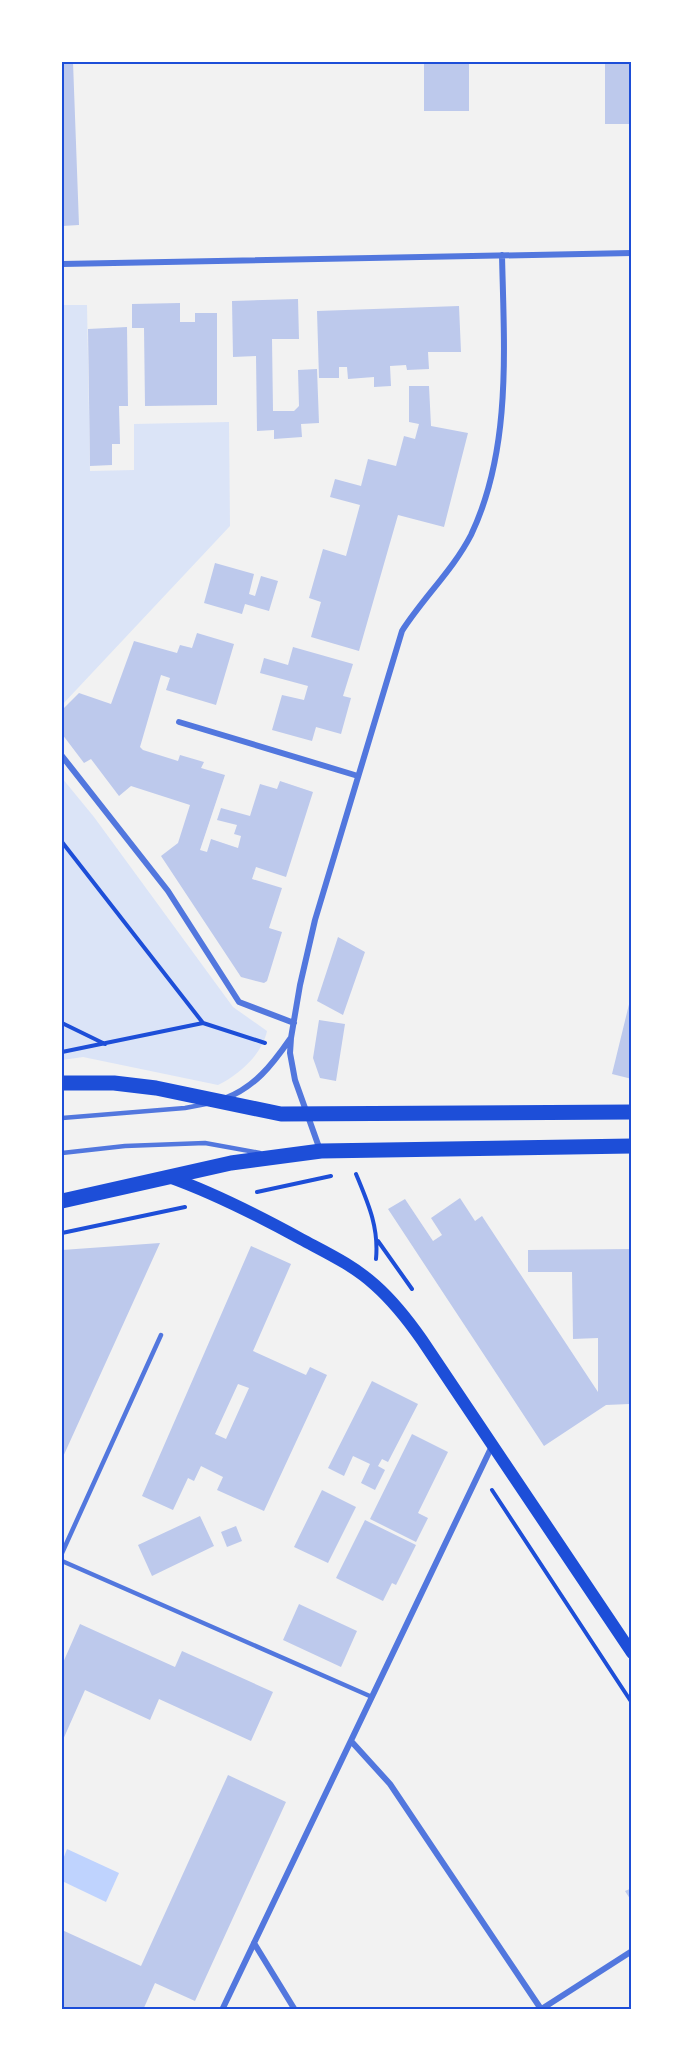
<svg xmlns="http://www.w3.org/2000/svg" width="693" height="2071" viewBox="0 0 693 2071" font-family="'PT Sans',sans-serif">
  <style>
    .green { fill: #dbe4f7 }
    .water { fill: #bfd3fe }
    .building { fill: #bdc9ec; fill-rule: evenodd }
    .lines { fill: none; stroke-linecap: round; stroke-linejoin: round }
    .path { stroke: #1d4ed8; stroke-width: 4 }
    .service { stroke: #5277de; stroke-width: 4.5 }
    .minor { stroke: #5277de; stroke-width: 6 }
    .secondary { stroke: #1d4ed8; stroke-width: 12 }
    .primary { stroke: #1d4ed8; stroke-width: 15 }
    .neatline { fill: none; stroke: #1d4ed8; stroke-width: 2 }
  </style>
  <rect width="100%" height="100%" fill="#f2f2f2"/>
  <path class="green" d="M62 305H87L90 471 134 470V424L229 422 230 526 62 705Z
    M62 778 94 817 233 1007 267 1031C262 1055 238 1075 218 1085L83 1057 62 1060Z"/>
  <path class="water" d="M67 1849 119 1873 106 1902 62 1881V1862Z"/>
  <path class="building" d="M62 62H73L79 225 62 226Z
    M424 62H469V111H424Z
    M605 62H632V124H605Z
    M298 299 299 339H272L273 411H294L299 406 298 370 317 369 319 423 301 424 302 437 274 439V430L257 431 256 356 233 357 232 301Z
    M180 303V322H195V313H217V405L145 406 144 328H132V304Z
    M459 306 461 352H428L429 369 407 370 406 365 390 366 391 386 374 387V377L348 379 347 367H339V378H319L317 311Z
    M127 327 128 406H119L120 444H112V465L90 466 88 329Z
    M409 386H429L431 426 468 433 444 527 398 515 359 651 311 637 321 602 309 598 323 549 346 556 360 505 330 497 335 479 361 486 368 459 396 466 404 436 415 439 419 424 409 422Z
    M215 563 254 574 249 594 255 596 261 576 278 581 269 611 245 604 242 614 204 603Z
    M197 633 234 644 216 705 166 690 170 678 161 675 140 747 143 750 178 761 180 755 204 762 201 768 225 775 200 850 207 852 211 839 238 848 241 836 234 834 237 825 217 820 221 808 250 816 260 784 277 789 280 781 313 792 286 877 256 867 252 879 282 888 269 928 282 932 267 981 264 983 241 977 161 856 178 843 190 805 131 786 119 796 91 759 84 763 62 734V710L79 693 111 704 134 641 177 653 180 645 192 648Z
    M293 647 353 664 343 696 351 698 341 734 316 727 312 741 272 730 282 695 304 700 308 686 260 673 264 658 288 665Z
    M338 937 365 952 343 1015 317 1001Z
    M632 992V1079L612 1074Z
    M319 1020 345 1024 336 1081 320 1078 313 1058Z
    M460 1198 475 1221 482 1216 598 1392V1338L573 1339 572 1272H528V1250L632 1249V1433H630L629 1404 606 1405 544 1446 388 1209 405 1199 433 1241 442 1235 431 1218Z
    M160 1243 62 1459V1250Z
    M251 1246 291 1264 253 1351 306 1375 310 1367 327 1375 264 1511 217 1490 223 1477 201 1466 194 1481 188 1478 173 1510 142 1496ZM238 1384 249 1388 226 1439 215 1434Z
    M372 1381 418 1404 388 1462 382 1459 378 1466 385 1470 375 1490 361 1483 370 1464 353 1456 344 1476 328 1468Z
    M412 1434 448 1452 418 1513 428 1518 416 1542 370 1519Z
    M322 1490 356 1507 328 1563 294 1547Z
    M200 1516 214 1546 152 1576 138 1545Z
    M365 1520 416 1545 396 1585 392 1583 383 1601 336 1578Z
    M236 1526 242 1541 227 1547 221 1532Z
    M299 1604 357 1631 341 1667 283 1640Z
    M80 1624 175 1667 182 1651 273 1692 251 1741 159 1699 150 1720 85 1690 62 1742V1665Z
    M228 1775 286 1802 195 2001 155 1983 143 2010 62 2009V1930L141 1966Z
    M632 1888V1902L625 1891Z"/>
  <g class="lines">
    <path class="path" d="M62 842 203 1023
      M62 1023 105 1044
      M62 1052 203 1023 265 1043
      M356 1174C368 1203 379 1227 376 1259
      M257 1192 331 1176
      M62 1233 185 1207
      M378 1241 412 1289
      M492 1490 632 1703"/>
    <path class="service" d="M62 1118 185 1108 206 1104
      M62 1153 125 1146 205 1143 260 1153
      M62 1553 161 1335
      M62 1561 372 1697"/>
    <path class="minor" d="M62 264 632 253
      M179 722 358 776
      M62 756 168 891 239 1002 294 1023
      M224 1099C255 1087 272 1065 290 1039
      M320 1150 295 1080 290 1053 291 1038 300 985 315 920 402 631C423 598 453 570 471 535 512 449 504 347 502 255
      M351 1741 390 1784 541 2009
      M254 1943 295 2010
      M222 2010 492 1446
      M540 2010 632 1951"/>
    <path class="secondary" d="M169 1177C214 1193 259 1216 301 1239 327 1253 353 1265 375 1285 393 1301 408 1320 422 1340L632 1653"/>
    <path class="primary" d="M62 1083H114L156 1088 281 1114 632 1112
      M62 1201 231 1163 321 1151 632 1146"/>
  </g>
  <rect width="693" height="2071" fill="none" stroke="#ffffff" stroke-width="126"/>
  <rect x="63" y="63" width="567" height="1945" class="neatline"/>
</svg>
